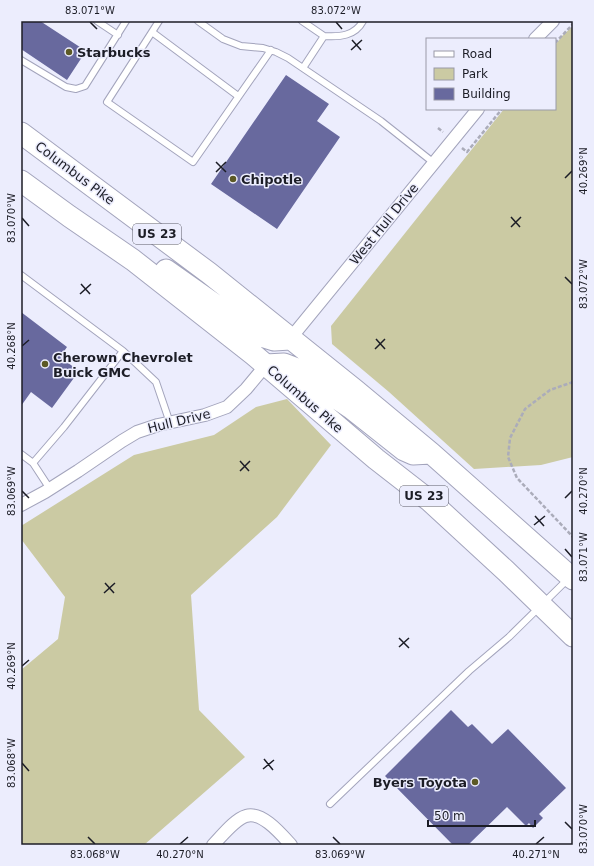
<svg xmlns="http://www.w3.org/2000/svg" width="594" height="866" viewBox="0 0 594 866" font-family="'DejaVu Sans',sans-serif">
  <style>
    .green { fill: #cbcaa3 }
    .building { fill: #68699e }
    .lines { fill: none; stroke-linecap: round; stroke-linejoin: round }
    .service-casing { stroke: #a3a4bc; stroke-width: 8 }
    .minor-casing { stroke: #a3a4bc; stroke-width: 14 }
    .trunk-casing { stroke: #a3a4bc; stroke-width: 23 }
    .path { stroke: #abacba; stroke-width: 2.5; stroke-dasharray: 4 2; stroke-linecap: butt }
    .service { stroke: #fff; stroke-width: 6 }
    .minor { stroke: #fff; stroke-width: 12 }
    .trunk { stroke: #fff; stroke-width: 21 }
    .ticks { fill: none; stroke: #1c1d26; stroke-width: 1.5 }
    .poi-dot { fill: #5c5925; stroke: #ecedfd; stroke-width: 1.5 }
    .labels { text-anchor: middle; dominant-baseline: central; stroke-width: 3; stroke-linejoin: round; paint-order: stroke }
    .shield { fill: #ecedfd; stroke: #5a5b66; stroke-width: 1 }
    .shield-label { font-size: 12px; font-weight: bold; fill: #1c1d26 }
    .poi-label { font-size: 13px; font-weight: bold; fill: #1c1d26; stroke: #ecedfd; text-anchor: start }
    .street-label { font-size: 13px; fill: #1c1d26; stroke: #ecedfd }
    .neatline { fill: none; stroke: #1c1d26; stroke-width: 1.5 }
    .ticks-label { font-size: 10px; text-anchor: middle; fill: #1c1d26 }
  </style>
  <rect width="100%" height="100%" fill="#ecedfd"/>
  <path class="green" d="M573 26V457L541 465 474 469 389 392 332 344 331 326 504 109H555V45L563 35Z
    M287 399 331 445 277 517 191 595 199 710 245 757 144 845H21V670L58 639 65 597 21 539V526L134 455 214 435 256 407Z"/>
  <path class="building" d="M21 21H40L86 51 67 80 21 49Z
    M286 75 329 104 317 121 340 137 277 229 211 184Z
    M21 312 67 347 60 357 79 371 52 408 31 392 21 406Z
    M451 710 468 727 472 724 492 744 508 729 566 788 539 814 543 818 533 828 529 823 526 826 507 807 468 845H453L385 776Z"/>
  <g class="lines">
    <g class="service-casing">
      <path id="service" d="M97 21 118 35
        M159 21 107 102 193 162 271 50
        M198 21 223 39 241 46 263 48 276 52 288 58 381 121 434 163
        M302 21 324 36
        M152 32 238 96
        M21 60 66 87 76 89 85 86 126 21
        M303 68 324 36C340 37 355 36 363 21
        M21 275 123 351 156 382 170 423
        M21 454 33 463 50 489
        M33 463 64 427 123 351
        M330 804 469 671 509 637 568 579"/>
    </g>
    <g class="minor-casing">
      <path id="minor" d="M535 39 553 21
        M290 339 478 109
        M21 505 45 492 78 471 122 441 137 432 158 425 205 415 227 407 246 389 266 365
        M213 845C221 837 235 819 246 816 262 811 281 834 291 845"/>
    </g>
    <g class="trunk-casing">
      <path id="trunk" d="M21 133 209 273 355 390 431 453 573 579
        M21 181 69 216 133 260 254 355 376 459 430 501 506 571 573 636
        M166 270 258 335 274 340 290 339
        M266 365 284 364 297 369 329 393 351 408 404 450 413 454 431 453"/>
    </g>
    <path class="path" d="M555 43 573 24
      M438 128 443 132
      M462 148 467 152 502 109
      M573 382 550 390 525 409 510 438 508 457 517 478 573 537"/>
    <use href="#service" class="service"/>
    <use href="#minor" class="minor"/>
    <use href="#trunk" class="trunk"/>
  </g>
  <path class="ticks" d="M90 22 97 29M336 22 342 29M352 40 361 50M351 50 362 40M216 162 226 172M216 172 226 162M565 178 572 171M511 217 520 227M22 218 29 226M511 227 521 217M565 277 572 284M81 284 90 294M80 294 91 284M376 339 385 349M22 346 29 340M375 349 385 339M240 461 249 471M240 471 250 461M22 491 29 498M565 498 572 491M535 516 544 526M534 525 545 516M565 549 572 557M105 583 114 593M104 593 115 583M399 638 409 648M399 647 409 638M22 666 29 660M264 759 273 770M22 763 29 771M263 769 274 760M565 822 572 829M88 837 95 844M333 837 340 844M180 844 188 837M536 844 544 837"/>
  <g class="poi-dot">
    <circle cx="69" cy="52" r="4"/>
    <circle cx="233" cy="179" r="4"/>
    <circle cx="45" cy="364" r="4"/>
    <circle cx="475" cy="782" r="4"/>
  </g>
  <g class="labels">
    <g class="shield">
      <rect x="133" y="224" width="48" height="20" rx="3"/>
      <rect x="400" y="486" width="48" height="20" rx="3"/>
    </g>
    <g class="shield-label">
      <text x="157" y="234">US 23</text>
      <text x="424" y="496">US 23</text>
    </g>
    <g class="poi-label">
      <text x="77" y="52">Starbucks</text>
      <text x="241" y="179">Chipotle</text>
      <text x="53" y="357">Cherown Chevrolet<tspan x="53" dy="15">Buick GMC</tspan></text>
      <text x="467" y="782" text-anchor="end">Byers Toyota</text>
    </g>
    <g class="street-label">
      <text transform="translate(75 173) rotate(37)">Columbus Pike</text>
      <text transform="translate(384 224) rotate(-51)">West Hull Drive</text>
      <text transform="translate(305 399) rotate(41)">Columbus Pike</text>
      <text transform="translate(179 421) rotate(-14)">Hull Drive</text>
    </g>
  </g>
  <rect width="594" height="866" fill="none" stroke="#ecedfd" stroke-width="44"/>
  <rect x="426" y="38" width="130" height="72" fill="#ecedfd" stroke="#999aa7"/>
  <rect x="434" y="51" width="20" height="6" fill="#ffffff" stroke="#999aa7"/>
  <text x="462" y="58" font-size="12" fill="#1c1d26">Road</text>
  <rect x="434" y="68" width="20" height="12" fill="#cbcaa3" stroke="#999aa7"/>
  <text x="462" y="78" font-size="12" fill="#1c1d26">Park</text>
  <rect x="434" y="88" width="20" height="12" fill="#68699e" stroke="#999aa7"/>
  <text x="462" y="98" font-size="12" fill="#1c1d26">Building</text>
  <path d="M428 820v6h107v-6" fill="none" stroke="#1c1d26" stroke-width="2"/>
  <text x="434" y="820" font-size="12" fill="#1c1d26" stroke="#ecedfd" stroke-width="3" paint-order="stroke">50 m</text>
  <rect x="22" y="22" width="550" height="822" class="neatline"/>
  <g class="ticks-label">
    <text x="90" y="14">83.071°W</text>
    <text x="336" y="14">83.072°W</text>
    <text transform="translate(583 171) rotate(-90)" y="4">40.269°N</text>
    <text transform="translate(11 218) rotate(-90)" y="4">83.070°W</text>
    <text transform="translate(583 284) rotate(-90)" y="4">83.072°W</text>
    <text transform="translate(11 346) rotate(-90)" y="4">40.268°N</text>
    <text transform="translate(11 491) rotate(-90)" y="4">83.069°W</text>
    <text transform="translate(583 491) rotate(-90)" y="4">40.270°N</text>
    <text transform="translate(583 557) rotate(-90)" y="4">83.071°W</text>
    <text transform="translate(11 666) rotate(-90)" y="4">40.269°N</text>
    <text transform="translate(11 763) rotate(-90)" y="4">83.068°W</text>
    <text transform="translate(583 829) rotate(-90)" y="4">83.070°W</text>
    <text x="95" y="858">83.068°W</text>
    <text x="180" y="858">40.270°N</text>
    <text x="340" y="858">83.069°W</text>
    <text x="536" y="858">40.271°N</text>
  </g>
</svg>
